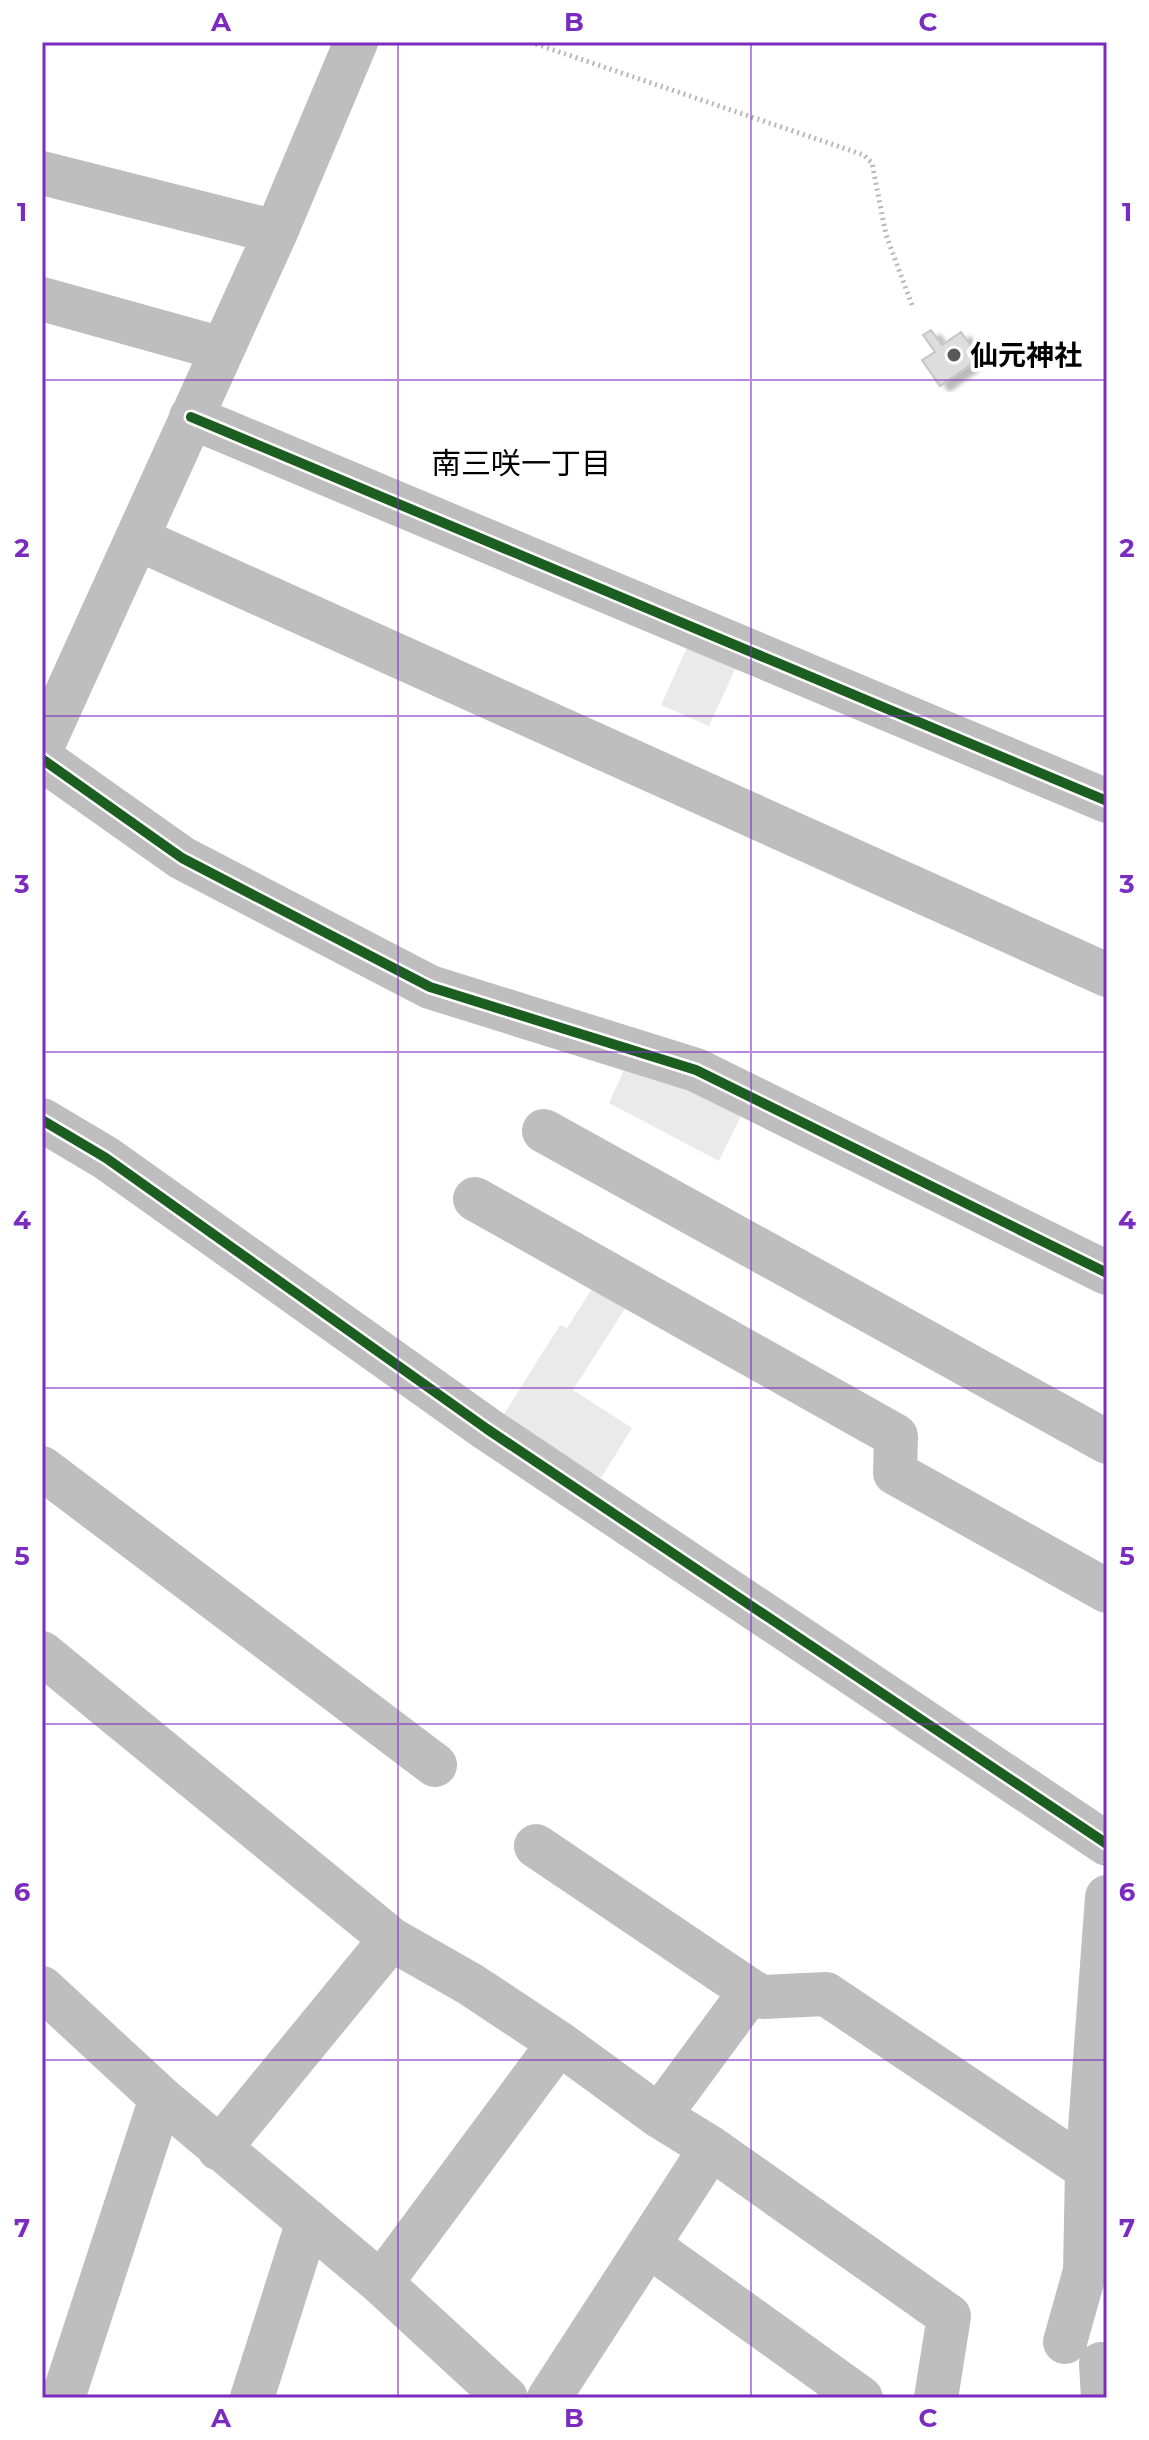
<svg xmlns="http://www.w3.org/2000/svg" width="1149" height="2440" viewBox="0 0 1149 2440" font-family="Montserrat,'Noto Sans JP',sans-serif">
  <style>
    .green { fill: #eaeaea }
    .building { fill: #ddd; stroke: #c5c5c5; stroke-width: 2; filter: url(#shadow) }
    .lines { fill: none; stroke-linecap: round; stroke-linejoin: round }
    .path { stroke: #b8b8b8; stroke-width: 5; stroke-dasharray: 2 4; stroke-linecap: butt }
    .minor { stroke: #bebebe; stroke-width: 44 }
    .cycleway-casing { stroke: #fff; stroke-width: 15 }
    .cycleway { stroke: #1b5e20; stroke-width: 10 }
    .grid { fill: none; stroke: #7b2cbf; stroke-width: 2; stroke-opacity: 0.55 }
    .poi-dot { fill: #595959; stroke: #fff; stroke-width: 3 }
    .labels { text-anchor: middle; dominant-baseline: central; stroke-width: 8; stroke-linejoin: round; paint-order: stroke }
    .poi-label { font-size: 28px; font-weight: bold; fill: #000; stroke: #fff; text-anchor: start }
    .neighbourhood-label { font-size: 30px; fill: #000; stroke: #fff }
    .neatline { fill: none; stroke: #7b2cbf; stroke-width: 3 }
    .grid-label { font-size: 26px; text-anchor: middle; font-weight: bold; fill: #7b2cbf }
  </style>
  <defs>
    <filter id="shadow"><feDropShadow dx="9" dy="5" stdDeviation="2" flood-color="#0004"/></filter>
  </defs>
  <rect width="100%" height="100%" fill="#fff"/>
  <path class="green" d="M688 645 736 667 709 726 661 705Z
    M625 1068 689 1088 741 1116 719 1161 609 1103Z
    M595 1284 628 1304 573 1390 632 1428 601 1478 502 1417 560 1325 567 1328Z"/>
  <path class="building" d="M931 330 942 345 961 332 980 358 940 386 922 360 935 352 923 335Z"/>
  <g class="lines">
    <path class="path" d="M530 42 864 155 872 163 886 235 912 305"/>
    <path class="minor" d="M42 173 276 232
      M42 299 222 349
      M191 417 1107 801
      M138 539 1107 975
      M42 747 276 232 356 42
      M42 759 182 858 430 987 696 1070 1107 1273
      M42 1120 106 1158 487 1429 1107 1844
      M544 1131 1107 1442
      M475 1199 896 1436 895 1473 1107 1591
      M42 1468 435 1765
      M42 1653 391 1939 470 1984 559 2043 659 2116 711 2148 949 2316 936 2398
      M536 1846 751 1991 763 1997 826 1994 1087 2169
      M42 1988 161 2098 381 2283 506 2398
      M659 2116 751 1991
      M219 2149 391 1939
      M648 2245 861 2398
      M381 2283 559 2043
      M1065 2342 1085 2271 1087 2169 1107 1897
      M1101 2364 1103 2398
      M63 2398 161 2098
      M252 2398 308 2221
      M549 2398 711 2148"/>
    <g class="cycleway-casing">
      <path id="cycleway" d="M191 417 1107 801
        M42 759 182 858 430 987 696 1070 1107 1273
        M42 1120 106 1158 487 1429 1107 1844"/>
    </g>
    <use href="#cycleway" class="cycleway"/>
  </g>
  <path class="grid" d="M398 42V2398M751 42V2398M42 380H1107M42 716H1107M42 1052H1107M42 1388H1107M42 1724H1107M42 2060H1107"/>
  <circle class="poi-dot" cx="954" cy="355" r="8"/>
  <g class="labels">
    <g class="poi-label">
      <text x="970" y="355">仙元神社</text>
    </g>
    <g class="neighbourhood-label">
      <text x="521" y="463">南三咲一丁目</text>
    </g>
  </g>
  <rect width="1149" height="2440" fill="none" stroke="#ffffff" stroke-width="88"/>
  <rect x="44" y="44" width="1061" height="2352" class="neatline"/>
  <g class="grid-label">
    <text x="221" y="31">A</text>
    <text x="574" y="31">B</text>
    <text x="928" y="31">C</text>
    <text x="22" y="221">1</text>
    <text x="1127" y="221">1</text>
    <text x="22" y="557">2</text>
    <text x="1127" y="557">2</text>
    <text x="22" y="893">3</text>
    <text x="1127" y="893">3</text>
    <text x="22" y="1229">4</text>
    <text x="1127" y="1229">4</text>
    <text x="22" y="1565">5</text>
    <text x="1127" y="1565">5</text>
    <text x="22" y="1901">6</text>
    <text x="1127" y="1901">6</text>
    <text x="22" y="2237">7</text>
    <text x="1127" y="2237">7</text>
    <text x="221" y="2427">A</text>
    <text x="574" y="2427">B</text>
    <text x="928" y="2427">C</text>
  </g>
</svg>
